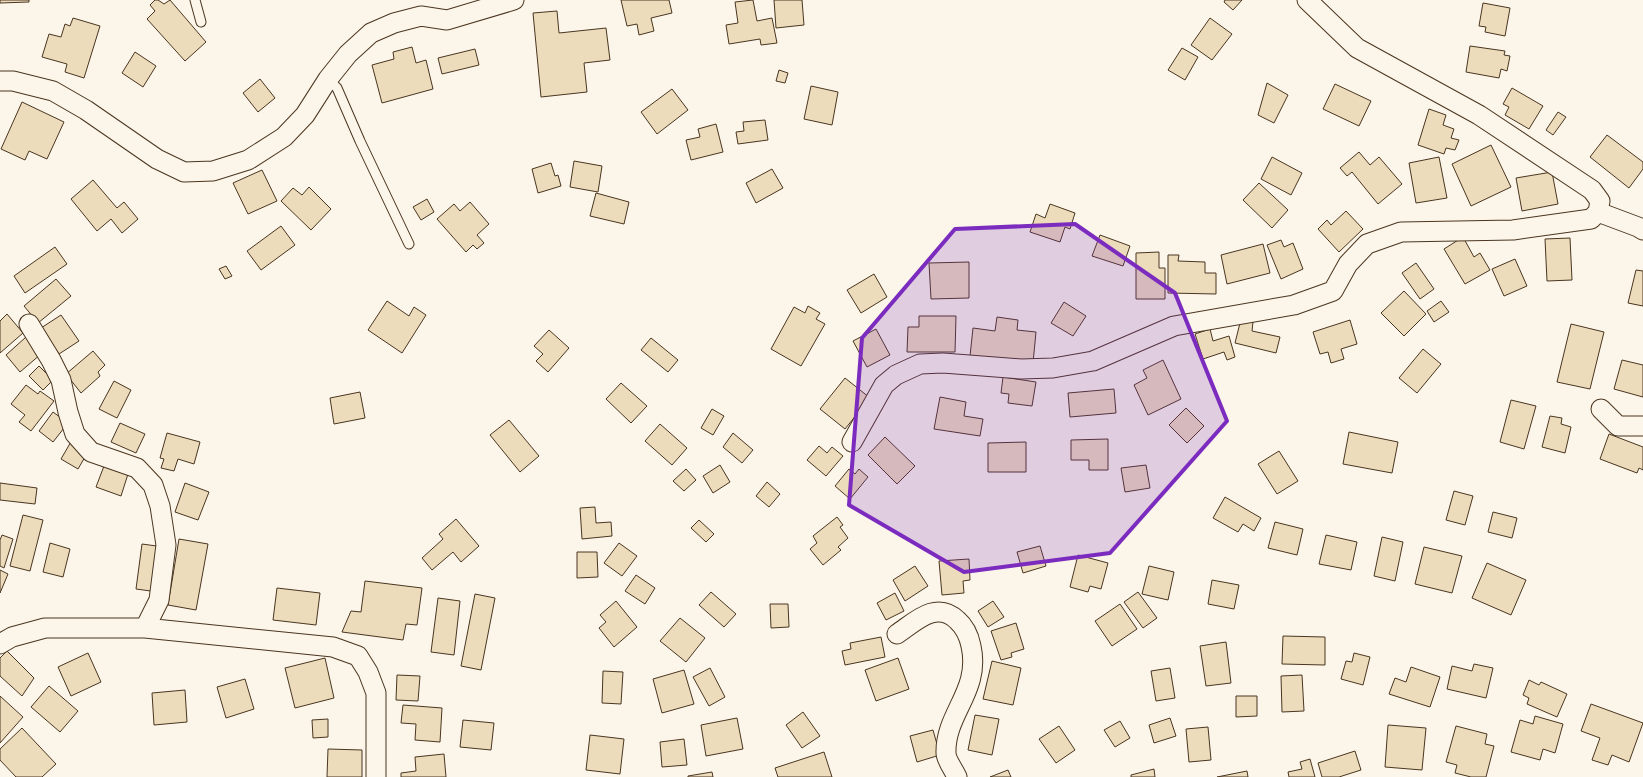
<svg xmlns="http://www.w3.org/2000/svg" width="1643" height="777" viewBox="0 0 1643 777" font-family="Raleway,sans-serif">
  <style>
    .building { fill: #ecdcbc; stroke: #4a3520 }
    .lines { fill: none; stroke-linecap: round; stroke-linejoin: round }
    .service-casing { stroke: #4a3520; stroke-width: 11 }
    .minor-casing { stroke: #4a3520; stroke-width: 21 }
    .service { stroke: #fbf6e9; stroke-width: 9 }
    .minor { stroke: #fbf6e9; stroke-width: 19 }
    .marked { fill: #7b2cbf; fill-opacity: 0.2; stroke: #7b2cbf; stroke-width: 4; stroke-linejoin: round }
  </style>
  <rect width="100%" height="100%" fill="#fbf6e9"/>
  <path class="building" d="M0 0H29V2L0 3Z
    M155 0H158L164 4 170 0 206 42 185 61 147 19 155 11 150 5Z
    M621 0H669L672 13 651 18 654 31 639 35 637 24 627 26Z
    M753 0 757 21 772 18 777 43 761 45 760 39 729 44 726 25 738 23 735 2Z
    M774 0H802L804 25 776 28Z
    M1225 0H1242L1233 10 1224 2Z
    M1483 3 1510 8 1505 36 1485 32 1486 27 1479 26Z
    M557 11 559 33 606 28 610 60 584 63 587 92 541 97 533 13Z
    M73 18 100 26 84 78 65 72 67 64 42 57 49 34 61 37 65 24 70 26Z
    M1210 18 1232 34 1212 60 1191 45Z
    M1470 46 1505 51 1504 55 1510 56 1507 71 1501 69 1499 78 1466 72Z
    M412 47 416 63 426 60 433 89 382 103 372 65 394 59 393 52Z
    M1182 48 1198 57 1185 80 1168 70Z
    M475 49 479 65 442 74 438 58Z
    M135 52 156 66 143 87 122 73Z
    M779 70 788 73 785 83 776 81Z
    M260 79 275 98 258 112 243 93Z
    M1267 83 1288 95 1274 123 1258 115Z
    M1335 84 1371 101 1359 126 1323 109Z
    M811 86 838 92 832 125 804 119Z
    M1512 88 1543 106 1529 129 1505 115 1509 107 1503 104Z
    M672 89 688 110 657 134 641 112Z
    M22 102 64 122 47 159 29 151 25 160 1 149Z
    M1429 109 1446 115 1443 125 1454 129 1451 138 1459 140 1455 150 1446 148 1444 154 1418 145Z
    M1558 112 1566 117 1553 135 1546 130Z
    M765 120 768 140 738 144 736 132 744 131 743 122Z
    M716 124 723 152 691 160 686 140 700 137 698 129Z
    M1607 135 1643 162V169L1629 188 1590 157Z
    M1491 145 1511 187 1471 206 1452 164Z
    M1359 152 1370 165 1379 157 1402 184 1378 204 1352 172 1347 176 1340 168Z
    M1272 157 1302 173 1291 195 1261 179Z
    M1439 157 1447 198 1416 203 1409 163Z
    M574 161 602 166 598 192 570 187Z
    M551 163 555 176 558 175 561 186 538 193 532 169Z
    M772 169 783 188 756 203 746 183Z
    M262 170 277 201 248 214 233 183Z
    M1552 172 1558 204 1522 211 1516 178Z
    M93 180 117 208 124 202 138 219 122 233 111 219 97 231 71 199Z
    M1259 183 1288 210 1272 228 1243 200Z
    M309 187 331 209 311 230 281 201 293 188 302 195Z
    M596 193 629 202 624 224 590 216Z
    M427 199 434 212 421 220 413 207Z
    M470 202 489 224 477 235 484 243 477 249 473 245 466 252 437 219 454 204 460 211Z
    M1050 204 1075 213 1070 229 1065 227 1060 242 1030 232 1036 214 1045 218Z
    M1346 211 1363 229 1339 252 1318 229 1327 220 1331 225Z
    M281 226 295 245 261 270 247 251Z
    M1100 235 1130 246 1123 266 1092 256Z
    M1463 237 1474 257 1480 253 1490 270 1465 284 1444 249Z
    M1570 238 1572 280 1547 281 1545 239Z
    M1281 240 1284 247 1293 243 1303 269 1281 279 1267 245Z
    M1263 244 1270 273 1227 284 1221 255Z
    M55 247 67 264 25 293 14 276Z
    M1159 252V268H1165V299H1136V253Z
    M1168 255H1179L1178 261 1205 262V273H1216V294L1168 293Z
    M1515 259 1527 286 1504 296 1492 269Z
    M969 262V298L931 299 929 263Z
    M1416 263 1434 289 1420 299 1402 273Z
    M226 266 232 276 225 279 219 269Z
    M1636 270 1643 271V306L1628 303Z
    M874 274 887 297 861 313 847 290Z
    M56 279 71 296 38 323 24 306Z
    M1404 291 1426 314 1404 336 1381 313Z
    M387 301 409 316 414 307 426 315 402 353 368 330Z
    M1441 301 1449 312 1434 322 1427 311Z
    M1064 302 1086 316 1073 336 1051 323Z
    M808 306 820 313 816 319 825 324 801 366 771 349 794 307 805 313Z
    M7 314 23 333 0 353V321Z
    M61 315 79 341 59 354 41 328Z
    M919 316H956L955 352H907L908 327H919Z
    M997 317 1018 320 1017 330 1036 332 1033 363 970 356 973 328 995 331Z
    M1241 319 1253 322 1252 331 1280 337 1276 353 1235 343Z
    M1350 320 1357 344 1341 349 1344 359 1331 363 1328 352 1320 354 1313 332Z
    M1571 324 1604 332 1590 389 1557 382Z
    M876 329 890 355 867 367 853 341Z
    M1210 329 1213 341 1229 336 1235 357 1227 360 1224 352 1203 359 1195 334Z
    M549 330 569 348 548 372 536 361 543 354 534 346Z
    M26 337 41 354 20 372 6 355Z
    M651 338 678 360 668 372 641 350Z
    M1423 349 1441 364 1417 393 1399 378Z
    M93 351 105 365 98 372 100 376 81 393 66 374Z
    M1163 360 1181 399 1148 415 1134 385 1147 378 1143 370Z
    M1622 360 1643 365V397L1614 389Z
    M39 366 53 380 43 390 29 376Z
    M1003 377 1036 382 1032 406 1008 403 1009 394 1001 393Z
    M845 378 870 398 845 429 820 409Z
    M114 381 131 390 117 418 99 409Z
    M621 383 647 406 631 423 606 399Z
    M26 385 38 394 40 391 54 401 31 431 19 422 25 415 11 404Z
    M1114 389 1116 413 1070 417 1068 393Z
    M360 392 365 418 334 424 330 398Z
    M940 397 966 402 964 416 983 419 980 436 934 429Z
    M1511 400 1536 406 1524 449 1500 442Z
    M1186 408 1204 426 1187 443 1169 425Z
    M712 409 724 416 713 435 701 428Z
    M53 412 68 423 53 442 39 431Z
    M1550 416 1562 418 1561 424 1571 427 1565 453 1542 447Z
    M509 420 539 456 520 472 490 435Z
    M120 423 145 434 136 453 111 442Z
    M660 424 687 448 672 465 645 441Z
    M1349 432 1398 442 1392 473 1343 464Z
    M167 433 200 442 194 464 178 459 174 471 161 468 164 459 160 458Z
    M733 433 753 450 742 463 723 447Z
    M1609 434 1643 447V470L1639 468 1637 473 1600 459Z
    M885 437 915 466 897 484 868 455Z
    M1108 439V470H1089V460H1071V440Z
    M72 440 89 450 78 469 61 459Z
    M1026 442V472H988V443Z
    M819 446 827 453 832 447 843 456 826 476 807 460Z
    M1279 451 1298 481 1277 494 1258 464Z
    M720 465 730 482 713 493 703 476Z
    M1146 465 1150 488 1125 492 1121 468Z
    M104 466 128 474 121 496 96 487Z
    M686 469 696 480 684 491 673 481Z
    M849 469 855 474 859 469 868 477 850 499 835 486Z
    M767 482 780 494 769 507 756 496Z
    M0 483 37 488 35 504 0 500Z
    M185 483 209 492 198 520 175 512Z
    M1454 491 1473 496 1465 525 1446 520Z
    M1225 497 1261 518 1254 531 1243 524 1238 532 1213 518Z
    M595 507 596 523 611 522 612 536 582 539 580 508Z
    M1493 512 1517 518 1512 538 1488 532Z
    M23 515 43 520 30 571 10 566Z
    M837 517 843 525 840 527 848 538 838 547 841 550 823 565 810 549 817 543 813 536Z
    M456 519 479 546 461 562 453 552 432 570 422 558 443 539 439 534Z
    M699 520 714 534 706 542 691 528Z
    M1275 522 1303 529 1297 555 1268 548Z
    M2 535 13 539 4 568 0 566V540Z
    M1326 535 1357 542 1351 570 1319 564Z
    M1382 537 1403 542 1395 581 1374 576Z
    M179 539 208 544 196 610 168 605Z
    M50 543 70 549 63 577 43 572Z
    M619 543 637 556 622 576 604 563Z
    M142 544 164 547 158 592 136 589Z
    M1040 546 1046 566 1023 573 1017 552Z
    M1424 547 1462 556 1452 593 1415 584Z
    M577 552H597L598 577 577 578Z
    M1078 555 1108 563 1101 589 1090 586 1088 592 1070 587Z
    M969 559 970 580 963 581 964 593 942 595 939 561Z
    M1487 563 1526 580 1511 615 1472 598Z
    M915 566 928 586 905 601 893 580Z
    M1149 566 1174 572 1168 600 1142 594Z
    M0 570 8 574 0 593Z
    M636 575 655 588 645 604 625 591Z
    M1212 580 1239 585 1234 609 1208 604Z
    M365 581 422 588 417 625 406 624 403 640 342 632 351 611 361 612Z
    M277 588 320 593 316 625 273 620Z
    M711 592 736 614 724 627 699 605Z
    M1138 592 1157 618 1143 628 1124 602Z
    M895 593 904 611 886 620 877 603Z
    M475 594 495 598 481 670 461 666Z
    M438 598 460 601 454 655 431 652Z
    M616 601 637 627 614 647 599 628 606 622 600 615Z
    M993 601 1004 617 988 627 978 611Z
    M770 604H788L789 627 771 628Z
    M1120 604 1137 629 1112 646 1095 621Z
    M680 618 705 638 686 662 660 641Z
    M1016 623 1024 649 1011 653 1012 657 1001 660 991 631Z
    M1283 636 1325 637V665L1282 664Z
    M881 637 885 657 845 665 842 651 851 649 850 643Z
    M1226 642 1231 683 1206 686 1200 646Z
    M7 651 34 678 22 696 0 676V658Z
    M88 653 101 682 71 696 58 667Z
    M1354 653 1370 657 1363 685 1341 679 1346 661 1352 662Z
    M325 658 334 698 295 708 285 668Z
    M898 658 909 689 876 701 865 670Z
    M992 661 1021 668 1013 705 983 699Z
    M1474 664 1493 668 1486 698 1447 689 1452 666 1472 671Z
    M1411 667 1440 677 1430 707 1389 694 1395 678 1406 682Z
    M710 668 725 697 709 706 693 677Z
    M1170 668 1175 698 1156 701 1151 671Z
    M684 670 694 704 662 713 653 679Z
    M603 671 623 672 621 704 602 703Z
    M397 675 420 676 418 701 396 700Z
    M1302 675 1304 711 1282 712 1281 676Z
    M245 679 254 709 226 718 217 687Z
    M1529 680 1539 685 1541 682 1567 694 1557 717 1527 704 1529 698 1523 695Z
    M49 686 78 711 60 732 31 707Z
    M185 690 187 722 154 725 152 693Z
    M0 696 23 717 0 743Z
    M1236 696H1257V716L1236 717Z
    M1591 704 1643 723 1629 762 1612 755 1608 765 1592 760 1600 738 1581 731Z
    M403 705 442 708 440 742 415 740 416 724 401 723Z
    M803 712 820 736 802 748 786 725Z
    M975 715 999 719 992 755 968 750Z
    M1535 716 1563 724 1555 753 1543 749 1540 760 1511 752 1520 720 1533 724Z
    M737 718 743 749 706 756 701 725Z
    M1170 718 1176 736 1154 743 1149 725Z
    M328 719V737L313 738 312 720Z
    M463 720 494 723 491 750 460 747Z
    M1120 721 1130 738 1115 747 1104 730Z
    M1388 725 1426 728 1422 770 1385 767Z
    M1059 726 1075 750 1056 763 1039 739Z
    M1456 726 1487 734 1485 744 1494 746 1486 777H1471L1455 773 1457 765 1446 762Z
    M1208 727 1211 760 1189 762 1186 729Z
    M22 728 56 764 42 777H16L0 760V749Z
    M933 730 940 755 917 762 910 736Z
    M590 735 624 739 620 774 586 770Z
    M684 739 687 765 662 767 660 742Z
    M328 749 362 750V777H327Z
    M1355 751 1361 770 1339 777H1322L1318 763Z
    M824 752 832 777H778L775 768Z
    M444 754 446 777H401V773L416 771 415 757Z
    M1310 759 1315 777H1289L1288 772 1302 769 1300 762Z
    M1154 769 1155 777H1131V775Z
    M1008 770 1011 777H990Z
    M1247 771 1248 777H1217Z
    M712 772 713 777H688V776Z"/>
  <g class="lines">
    <g class="service-casing">
      <path id="service" d="M195 0 201 22
        M328 79 337 88 360 141 409 244"/>
    </g>
    <g class="minor-casing">
      <path id="minor" d="M0 81H13L53 91 86 110 157 159 184 172 213 171 248 160 284 137 305 115 328 79 348 54 371 33 394 23 421 16 447 20 514 0
        M1598 212 1638 227 1643 230
        M29 324 51 360 61 380 68 412 75 434 91 452 137 468 153 485 160 506 166 545 159 600 145 628
        M1601 409 1618 426H1643
        M852 442 884 385 896 375 920 364 943 363 1021 369 1053 368 1093 361 1174 326 1294 305 1333 291 1348 264 1367 244 1401 232 1513 230 1591 219 1598 212 1600 201 1592 190 1479 115 1357 48 1307 0
        M897 634C915 622 936 600 957 620 965 627 969 636 971 646 981 691 945 713 946 753 946 760 954 770 957 777
        M0 644 12 637 45 628H145L333 647 358 656 368 672 376 693V777"/>
    </g>
    <use href="#service" class="service"/>
    <use href="#minor" class="minor"/>
  </g>
  <path class="marked" d="M1075 224 1175 293 1227 421 1110 553 964 572 849 505 862 338 955 229Z"/>
</svg>
